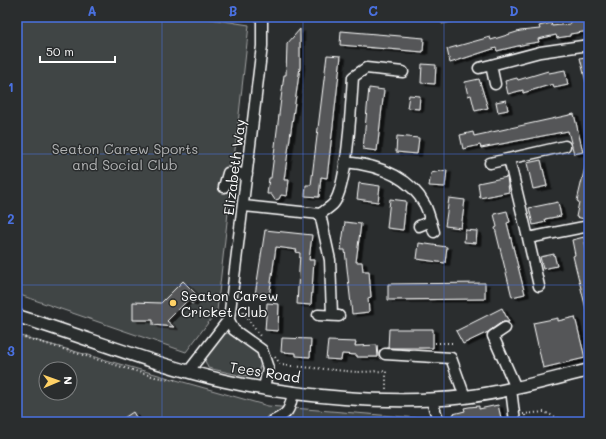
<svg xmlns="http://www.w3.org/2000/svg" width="606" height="439" viewBox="0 0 606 439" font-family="Mali,sans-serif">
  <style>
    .green { fill: #414445; stroke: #a0a2a2; fill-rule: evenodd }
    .building { fill: #555758; stroke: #fff; filter: url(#shadow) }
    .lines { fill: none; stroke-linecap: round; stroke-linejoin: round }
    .minor-casing { stroke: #fff; stroke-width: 13 }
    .major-casing { stroke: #fff; stroke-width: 15 }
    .path { stroke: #fff; stroke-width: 2; stroke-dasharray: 1 3; stroke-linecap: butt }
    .minor { stroke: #2a2d2e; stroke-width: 10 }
    .major { stroke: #2a2d2e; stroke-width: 12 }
    .grid { fill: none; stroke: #4a71e0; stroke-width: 1; stroke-opacity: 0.55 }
    .poi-dot { fill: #ffd166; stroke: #2a2d2e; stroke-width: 1.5 }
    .labels { text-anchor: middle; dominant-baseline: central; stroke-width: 3; stroke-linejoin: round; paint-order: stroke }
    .park-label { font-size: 14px; fill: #b3b4b5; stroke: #2a2d2e }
    .street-label { font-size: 14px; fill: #fff; stroke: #2a2d2e }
    .poi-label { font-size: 14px; fill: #fff; stroke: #2a2d2e; text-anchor: start }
    .neatline { fill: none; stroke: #4a71e0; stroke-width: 1.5 }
    .grid-label { font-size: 13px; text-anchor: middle; font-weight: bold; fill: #4a71e0 }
  </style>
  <defs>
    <filter id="shadow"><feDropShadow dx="4.5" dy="2.5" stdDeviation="0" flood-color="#0009"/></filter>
  </defs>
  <rect width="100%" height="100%" fill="#2a2d2e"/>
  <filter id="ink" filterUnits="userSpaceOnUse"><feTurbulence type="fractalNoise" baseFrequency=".025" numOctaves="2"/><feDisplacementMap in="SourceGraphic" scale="8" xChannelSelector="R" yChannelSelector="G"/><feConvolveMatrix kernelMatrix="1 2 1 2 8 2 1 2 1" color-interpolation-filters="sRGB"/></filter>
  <g filter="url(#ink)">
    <path class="green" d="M17 17H198L249 25 217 311 186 352 17 294Z
      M441 17H477L442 24Z
      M228 333 257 353 261 362 258 373 243 376 208 368 204 358 224 334Z
      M17 335 268 406 430 419 431 422H17ZM46 369H70V393H46Z"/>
    <path class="building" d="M583 18V19H589V31L570 34V36L557 38 556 35 538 39 539 42 526 44 497 51 496 48 450 63 447 49 490 37 491 40 520 31 540 29 539 26 551 23 552 26 570 24V20Z
      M300 29V67L284 180H289L287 196 281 195 279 199 275 200 271 194H267L269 178H271L284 75H286L287 44Z
      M341 31 424 38 423 52 340 45Z
      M327 55 341 56 327 178 321 177 319 197 305 196 306 185H311Z
      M589 56V82H586L580 58Z
      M422 64 436 65 435 84 421 83Z
      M565 70 568 85 554 88 553 84 523 93V90L508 94 505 81 517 78 518 80 548 71 549 73Z
      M479 79 488 108 475 111 471 95 468 96 465 82Z
      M369 88 384 90 377 151 363 149Z
      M409 95 420 96 419 109 407 108Z
      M506 100 508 110 498 112 496 102Z
      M574 114 583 152 574 154 568 131 481 148 480 145 463 149 460 135 473 132 474 136Z
      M397 136 419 138 417 154 396 152Z
      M541 160 547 186 533 189 527 163Z
      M586 163 589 164V220L576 217 579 202 577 201Z
      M447 170 445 187 429 186 431 173Z
      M507 177 509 192 480 198 478 183Z
      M359 183 380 186 378 202 357 199Z
      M449 198 465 200 461 228 445 226Z
      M390 199 406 201 403 230 387 228Z
      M558 202 561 216 545 219 546 222 533 225 529 208Z
      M507 211 510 222 507 223 525 294 512 297 495 228 497 227 494 214Z
      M345 222 361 224 356 262H362L363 271H369L371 297 368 298 369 312 352 314 345 250H341Z
      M265 230 312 235 309 260H314L311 305 297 304 300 253 296 252 297 250 276 247 269 297 255 295Z
      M465 230 477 231 476 243 464 242Z
      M584 237 589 265V309H586L573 256 575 255 572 240Z
      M419 243 447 247 445 263 417 259Z
      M554 254 557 266 543 269 540 257Z
      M183 281 199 297 192 304 188 300 167 321 174 327 153 325V320H133V302L161 303Z
      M485 283V299L388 300V284Z
      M267 303 279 304 278 331 265 330Z
      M502 308 509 322H502L488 332 463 344 456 331Z
      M575 317 585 358 543 368 533 323 558 318V321Z
      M389 329H433V348H388Z
      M282 338 311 339 310 357 296 356V353L281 352Z
      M328 341 356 342 355 346 377 345 378 357H357V355L342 354 341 360 326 359Z
      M498 405 502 422H455L453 414 465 411 464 408 469 407 479 406V409Z
      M133 412 139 422H118Z"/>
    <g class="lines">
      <g class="minor-casing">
        <path id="minor" d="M479 68 491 65
          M495 84 491 65 540 52 589 45
          M509 159 528 238 589 226
          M345 162C377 165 409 175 425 205 429 213 431 223 434 232
          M490 163 565 146
          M224 187 228 173 247 174
          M244 206 320 214C324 211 331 207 334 203 348 184 351 103 353 77L366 68 403 72
          M320 214 330 260 332 315
          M419 226 431 221
          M528 238 539 286
          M318 315 339 316
          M228 318 234 330 262 350 268 368 264 388
          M505 328 493 336 516 388
          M385 354 451 358 465 397
          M188 372 229 319 262 46V17
          M511 389 515 422
          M431 399 439 422
          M271 422C288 414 290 411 293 392"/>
      </g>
      <g class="major-casing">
        <path id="major" d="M17 316C86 337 154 365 225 381 296 397 392 405 465 397 507 392 548 380 589 370"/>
      </g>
      <path class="path" d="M239 312H243L260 336
        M17 335 155 377 175 380
        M435 343H454
        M275 357 281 365 357 372 386 371V390
        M523 414 544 412 567 422
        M525 415 526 422"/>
      <use href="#minor" class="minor"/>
      <use href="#major" class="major"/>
    </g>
  </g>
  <path class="grid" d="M162 17V422M303 17V422M444 17V422M17 154H589M17 285H589"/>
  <circle class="poi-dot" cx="173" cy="303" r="4"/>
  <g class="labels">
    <g class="park-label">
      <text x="125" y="148">Seaton Carew Sports<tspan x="125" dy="16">and Social Club</tspan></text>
    </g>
    <g class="street-label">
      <text transform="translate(234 167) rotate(-83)">Elizabeth Way</text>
      <text transform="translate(265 372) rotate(9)">Tees Road</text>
    </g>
    <g class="poi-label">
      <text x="181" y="295">Seaton Carew<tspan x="181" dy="16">Cricket Club</tspan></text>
    </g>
  </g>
  <rect width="606" height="439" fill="none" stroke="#2a2d2e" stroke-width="44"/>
  <g transform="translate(58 381) rotate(88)"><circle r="19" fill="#2a2d2e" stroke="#7f8182"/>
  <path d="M0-3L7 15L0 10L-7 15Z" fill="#ffd166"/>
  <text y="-6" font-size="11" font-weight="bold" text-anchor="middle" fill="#ffffff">N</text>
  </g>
  <path d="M40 56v6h75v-6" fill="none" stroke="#ffffff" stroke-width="2"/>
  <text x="46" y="56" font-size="12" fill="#ffffff" stroke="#2a2d2e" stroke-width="3" paint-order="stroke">50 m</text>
  <rect x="22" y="22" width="562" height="395" class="neatline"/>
  <g class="grid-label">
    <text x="92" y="16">A</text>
    <text x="233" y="16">B</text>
    <text x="373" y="16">C</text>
    <text x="514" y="16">D</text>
    <text x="11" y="92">1</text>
    <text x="11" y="224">2</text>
    <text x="11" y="356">3</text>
  </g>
</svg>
